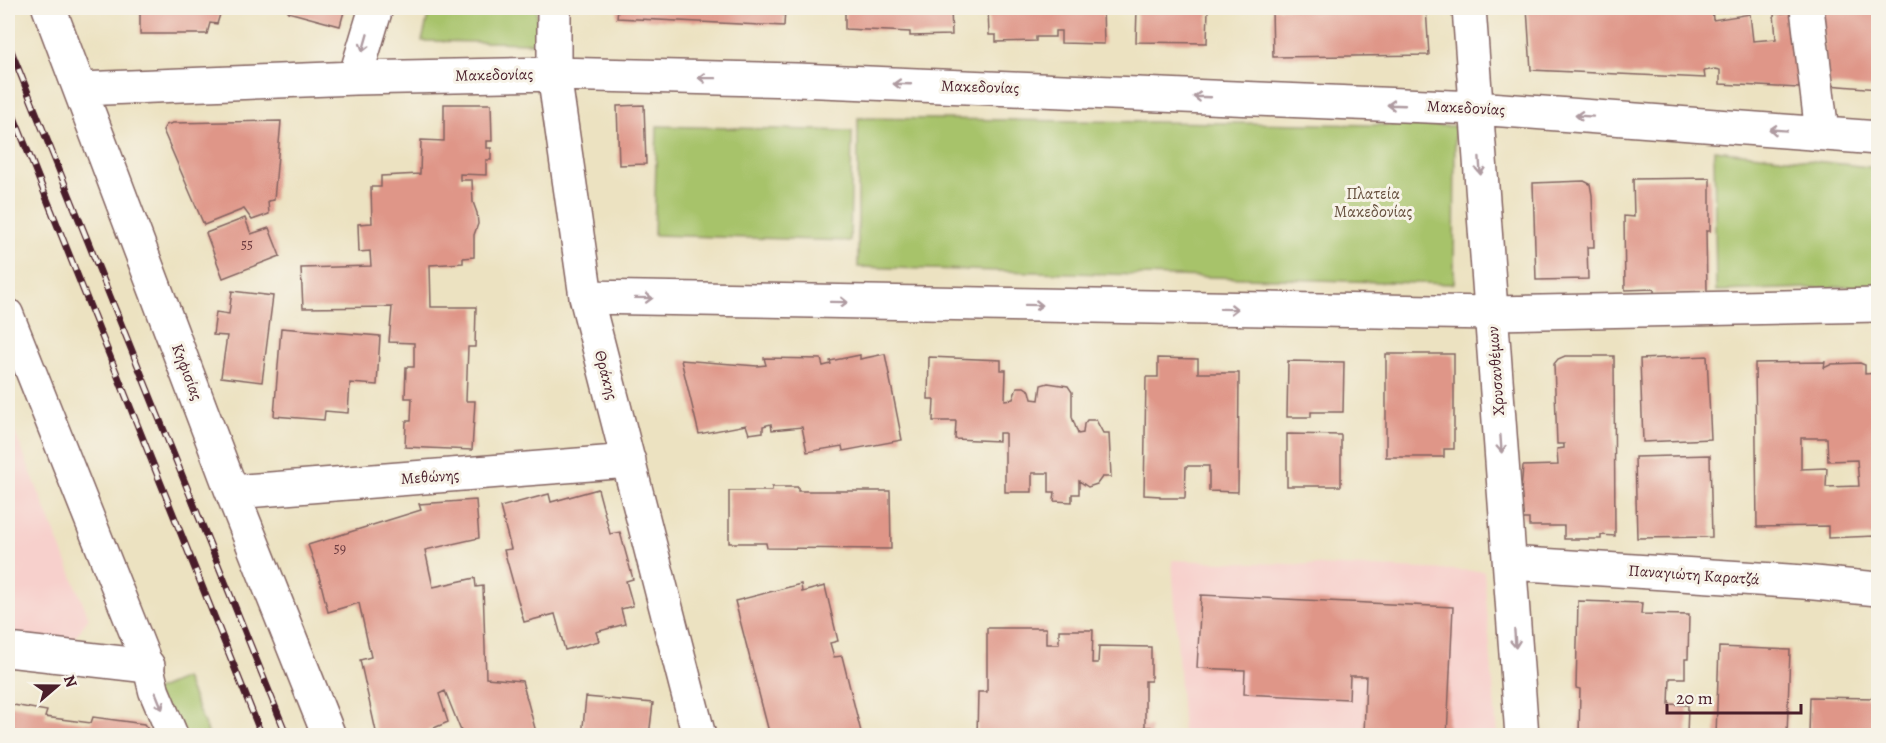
<svg xmlns="http://www.w3.org/2000/svg" width="1886" height="743" viewBox="0 0 1886 743" font-family="Alegreya,serif">
  <style>
    .built { fill: #f7d0cc }
    .green { fill: #a7c36a; stroke: #78714a; stroke-width: 1.5 }
    .building { fill: #df9688; fill-rule: evenodd }
    .lines { fill: none; stroke-linecap: round; stroke-linejoin: round }
    .pedestrian-casing { stroke: #836360; stroke-width: 33 }
    .minor-casing { stroke: #836360; stroke-width: 36 }
    .pedestrian { stroke: #fff; stroke-width: 30 }
    .minor { stroke: #fff; stroke-width: 33 }
    .rail-casing { stroke: #4a1f2b; stroke-width: 7 }
    .rail { stroke: #f7f3e8; stroke-width: 4.5; stroke-dasharray: 14; stroke-linecap: butt }
    .oneway { stroke: #ae9aa0 }
    .labels { text-anchor: middle; dominant-baseline: central; stroke-width: 6; stroke-linejoin: round; paint-order: stroke }
    .number-label { font-size: 14px; fill: #6f3d42 }
    .street-label { font-size: 16px; fill: #4a1f2b; stroke: #f7f3e8 }
    .park-label { font-size: 16px; fill: #66503e; stroke: #f7f3e8 }
  </style>
  <rect width="100%" height="100%" fill="#f7f3e8"/>
  <filter id="ink" filterUnits="userSpaceOnUse"><feTurbulence type="fractalNoise" baseFrequency=".0167" numOctaves="2"/><feDisplacementMap in="SourceGraphic" scale="12" xChannelSelector="R" yChannelSelector="G"/><feConvolveMatrix kernelMatrix="1 2 1 2 8 2 1 2 1" color-interpolation-filters="sRGB"/></filter>
  <filter id="wash" filterUnits="userSpaceOnUse"><feTurbulence type="fractalNoise" baseFrequency=".008" numOctaves="4" result="noise"/><feDisplacementMap in="SourceGraphic" scale="24" xChannelSelector="R" yChannelSelector="G"/><feGaussianBlur stdDeviation="1.35" result="paint"/><feColorMatrix in="noise" values="0 0 0 0 0 0 0 0 0 0 0 0 0 0 0 0 0 1.4 0 .05"/><feComposite in="paint" operator="in"/></filter>
  <g filter="url(#wash)">
    <rect width="100%" height="100%" fill="#ece2c1"/>
    <path class="built" d="M8 415 89 618 66 650 8 639Z
      M1172 560 1484 571 1497 735H1183Z"/>
    <path class="green" d="M430 8H537V43L422 41Z
      M858 118 1455 126 1454 284 858 267Z
      M657 126 852 131 850 241 654 235Z
      M1714 150 1878 168V286L1716 291Z
      M185 678 209 735H173L154 691Z"/>
    <g id="blocks">
      <path class="building" d="M140 8H222L217 24 210 23 207 34H140Z
        M289 8H345L340 26 288 12Z
        M618 8H785L784 26 617 18Z
        M845 8H951L952 35 910 36V32L845 29Z
        M988 8H1103L1104 44 1061 43V31H1055V37H1036V41L996 42V35H989Z
        M1137 8H1208L1207 43 1136 42Z
        M1272 8H1426L1429 55 1273 57Z
        M1527 8H1712L1713 20 1750 14 1753 41 1776 39 1774 14 1800 11 1799 88 1720 84V70L1715 69 1704 71 1705 78 1531 70Z
        M1820 8H1878V89L1828 85Z
        M444 104H491L492 141H487V148H491V160H486V175L460 174V180H472L473 202 477 213 478 224 474 235V257L463 258V263L430 265 431 307H476L475 347H468L466 401H475L472 450 405 447 406 421H411L412 398H405L406 367H414V343L389 342 392 307 303 308 301 268 371 266 370 251 359 252 358 224 372 223 371 187H381V176L420 174 421 140 444 141Z
        M644 105 646 164 619 165 617 106Z
        M281 121 274 200 268 201 269 214 252 220 244 209 204 225 163 130 166 125 173 123Z
        M1710 178V231H1706L1707 293 1654 294V289L1625 290 1624 216 1634 217 1633 179Z
        M1584 181 1590 184 1592 195 1594 247H1587L1588 279 1536 280 1533 183Z
        M245 218 251 234 269 228 280 256 223 278 206 233Z
        M232 291 273 296 262 382 221 377 227 336 213 335 216 312 229 314Z
        M281 328 380 336 377 385 350 383 348 413 325 411 324 420 274 416Z
        M885 354 902 440 843 451 842 446 807 452 802 427 772 430 771 424 763 426V432L749 434 746 425 699 434 681 360 757 366 766 365 764 358 821 359 823 366 831 364 830 361 860 355V359Z
        M1386 354H1454V449H1444V457H1386Z
        M1565 356H1614L1615 536 1601 535V539H1564V526H1529V519H1523L1521 492 1523 466 1558 465 1557 449 1564 448V444H1557L1554 364 1558 359Z
        M1707 356 1711 439 1643 442 1640 359Z
        M929 357 1001 360V370H1006L1005 400 1013 399 1017 387H1024L1030 391 1032 399 1039 400 1041 385 1048 383 1068 386 1072 392V417L1078 434 1083 433 1084 424 1087 420H1096L1103 433H1109L1111 477H1102L1097 484 1088 487 1079 481V494H1072V502L1054 501 1055 492H1049V473H1032V492H1005V433H999V441L955 439 956 421H933L934 399H928Z
        M1158 358 1198 359V373H1239L1238 492 1209 491V466H1186L1185 498H1160V496L1144 495 1146 377H1158Z
        M1288 361 1344 362 1343 412H1311V417H1287Z
        M1825 362 1824 368 1832 364 1860 363 1865 365V374L1878 373V541L1875 536 1828 538V526L1757 527 1755 363ZM1801 438H1827L1828 461 1857 460 1859 486 1826 487 1827 468 1801 469Z
        M1287 434 1341 435V486H1287Z
        M1710 455 1712 537 1637 538 1635 457Z
        M772 487H798V491H890L891 549 767 548 766 543H729V491H772Z
        M598 489 610 534 620 532 633 579 626 581 633 606 621 609 625 624 596 632 599 641 565 650 555 614 524 622 504 550 511 549 500 507 549 494 551 502Z
        M476 500 479 538 425 550 433 587 475 578 476 587 483 586 486 678 522 681 536 732 525 736H463L445 691 439 694 448 722 427 731 429 736H377L360 660 371 657 359 603 328 612 319 576 308 545 421 510 419 504Z
        M801 584 802 592 825 586 838 641 830 643 834 657 842 656 862 736H770L735 601Z
        M1201 595 1453 607 1447 736H1364L1366 676H1350L1349 699 1244 694 1245 670 1197 668Z
        M1578 601 1642 603 1641 614 1689 615 1688 659H1685V678H1670L1669 704 1688 705 1687 736H1579L1580 689 1576 688Z
        M987 628H1046V644H1059V630H1093L1092 663H1098L1099 646 1151 647V681H1145V727H1151V736H977L978 692H987Z
        M1719 647 1790 650 1787 736H1716Z
        M586 697 653 703 649 736H582Z
        M1810 697 1876 698V736H1809Z
        M8 704 47 711 45 717 91 723 93 717 144 724 153 736H8Z
        M688 730 690 736H660V734Z"/>
    </g>
  </g>
  <g filter="url(#ink)">
    <use href="#blocks" fill-opacity="0" stroke="#836360" stroke-width="1.5"/>
    <g class="lines">
      <g class="pedestrian-casing">
        <path id="pedestrian" d="M8 314 148 666 154 691 173 736"/>
      </g>
      <g class="minor-casing">
        <path id="minor" d="M49 8 232 492 329 736
          M554 8V74L586 297 699 736
          M1469 8 1522 736
          M1807 8 1822 133
          M355 78 376 8
          M80 89 355 78 554 74 797 80 1476 108 1878 138
          M586 297 1492 313 1878 305
          M232 492 629 461
          M1510 563 1804 582 1878 589
          M8 650 148 666"/>
      </g>
      <use href="#pedestrian" class="pedestrian"/>
      <use href="#minor" class="minor"/>
      <g class="rail-casing">
        <path id="rail" d="M8 43 287 736
          M8 102 262 736"/>
      </g>
      <use href="#rail" class="rail"/>
    </g>
    <defs><path id="oneway-shaft" d="M-6 0H5M1.5-3L5.5 0L1.5 3" fill="none" stroke-width="1.6" stroke-linecap="round" stroke-linejoin="round" transform="scale(1.5)"/></defs>
    <g class="oneway">
      <use href="#oneway-shaft" transform="translate(365 43) rotate(106)"/>
      <use href="#oneway-shaft" transform="translate(707 78) rotate(-179)"/>
      <use href="#oneway-shaft" transform="translate(902 84) rotate(-178)"/>
      <use href="#oneway-shaft" transform="translate(1202 97) rotate(-178)"/>
      <use href="#oneway-shaft" transform="translate(1396 105) rotate(-178)"/>
      <use href="#oneway-shaft" transform="translate(1584 116) rotate(-176)"/>
      <use href="#oneway-shaft" transform="translate(1778 130) rotate(-176)"/>
      <use href="#oneway-shaft" transform="translate(1480 166) rotate(86)"/>
      <use href="#oneway-shaft" transform="translate(644 298) rotate(1)"/>
      <use href="#oneway-shaft" transform="translate(839 302) rotate(1)"/>
      <use href="#oneway-shaft" transform="translate(1034 305) rotate(1)"/>
      <use href="#oneway-shaft" transform="translate(1229 309) rotate(1)"/>
      <use href="#oneway-shaft" transform="translate(1501 444) rotate(86)"/>
      <use href="#oneway-shaft" transform="translate(1515 639) rotate(86)"/>
      <use href="#oneway-shaft" transform="translate(159 701) rotate(68)"/>
    </g>
  </g>
  <g class="labels">
    <g class="number-label">
      <text x="247" y="244">55</text>
      <text x="340" y="548">59</text>
    </g>
    <g class="street-label">
      <text transform="translate(494 75) rotate(-1)">Μακεδονίας</text>
      <text transform="translate(980 87) rotate(2)">Μακεδονίας</text>
      <text transform="translate(1466 108) rotate(3)">Μακεδονίας</text>
      <text transform="translate(1496 371) rotate(-94)">Χρυσανθέμων</text>
      <text transform="translate(187 372) rotate(69)">Κηφισίας</text>
      <text transform="translate(606 375) rotate(75)">Θράκης</text>
      <text transform="translate(430 477) rotate(-4)">Μεθώνης</text>
      <text transform="translate(1694 575) rotate(4)">Παναγιώτη Καρατζά</text>
    </g>
    <g class="park-label">
      <text x="1373" y="194">Πλατεία<tspan x="1373" dy="18">Μακεδονίας</tspan></text>
    </g>
  </g>
  <rect width="1886" height="743" fill="none" stroke="#f7f3e8" stroke-width="30"/>
  <g transform="translate(57 686) rotate(70)" stroke="#f7f3e8" stroke-width="4.5" paint-order="stroke">
  <path d="M0-4.5L10 22L0 15L-10 22Z" fill="#4a1f2b"/>
  <text y="-9" font-size="16" font-weight="bold" text-anchor="middle" fill="#4a1f2b">N</text>
  </g>
  <path d="M1667 704v9h134v-9" fill="none" stroke="#4a1f2b" stroke-width="3"/>
  <text x="1676" y="704" font-size="18" fill="#4a1f2b" stroke="#f7f3e8" stroke-width="4.5" paint-order="stroke">20 m</text>
</svg>
